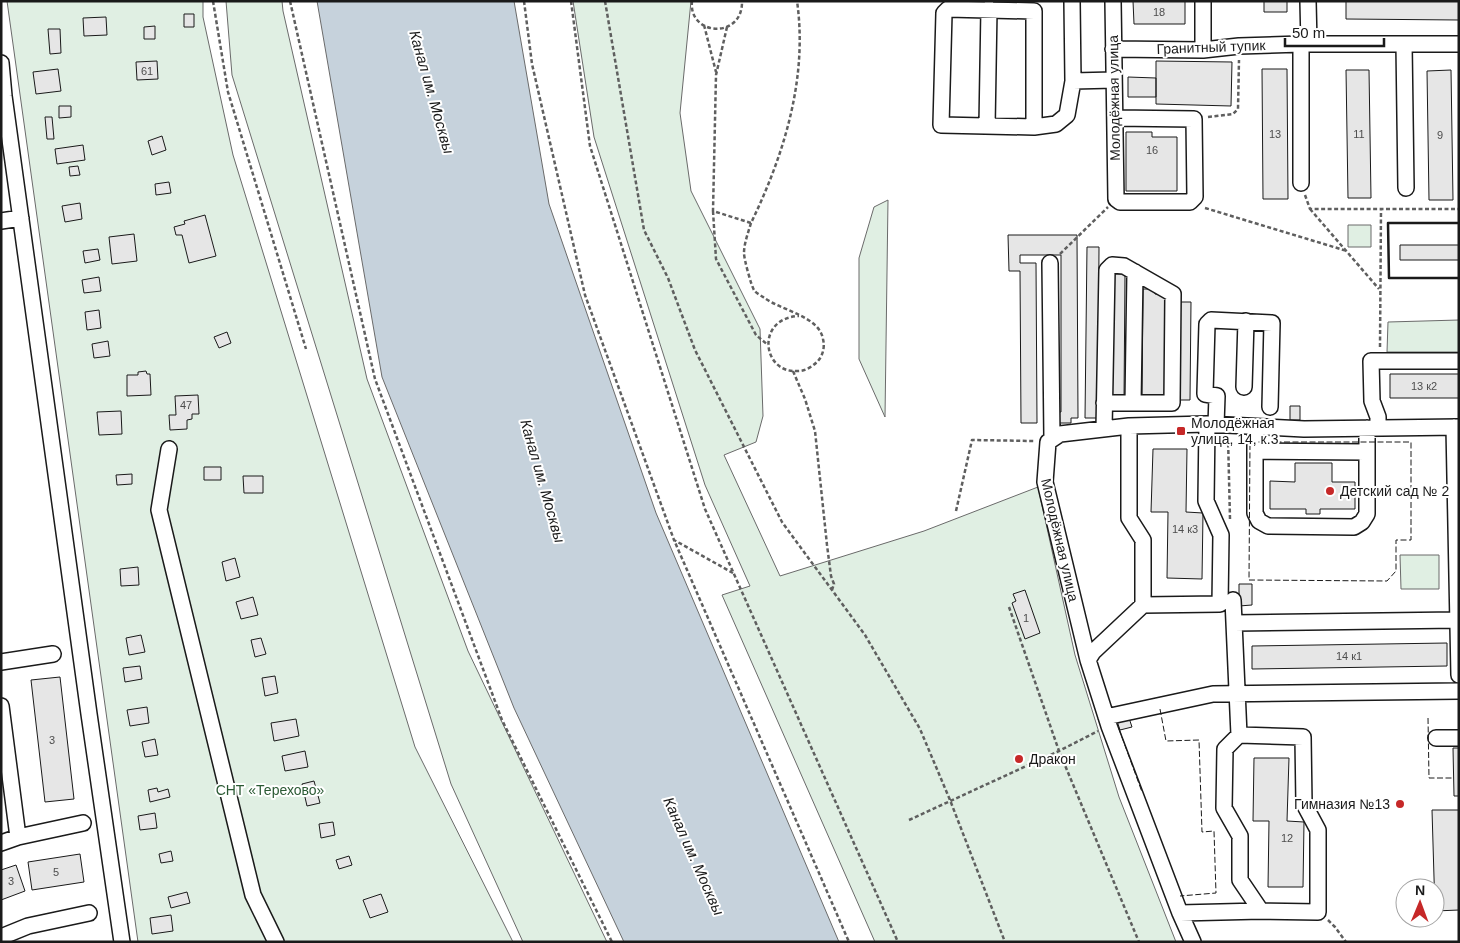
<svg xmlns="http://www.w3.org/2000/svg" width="1460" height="943" viewBox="0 0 1460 943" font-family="Helvetica,sans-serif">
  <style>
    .green { fill: #e0efe3; stroke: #6a6a6a }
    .water { fill: #c6d2dc; stroke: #6a6a6a }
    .building { fill: #e6e6e6; stroke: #1a1a1a }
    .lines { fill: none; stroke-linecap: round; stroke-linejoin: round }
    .minor-casing { stroke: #1a1a1a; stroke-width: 18 }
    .path { stroke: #5f5f5f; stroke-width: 2.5; stroke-dasharray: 4 2.5; stroke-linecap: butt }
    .minor { stroke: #fff; stroke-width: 15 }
    .fence { stroke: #1a1a1a; stroke-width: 1; stroke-dasharray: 6 2.5; stroke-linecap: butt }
    .wall { stroke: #1a1a1a; stroke-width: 2.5 }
    .poi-dot { fill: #c62828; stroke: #fff; stroke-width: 2 }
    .labels { text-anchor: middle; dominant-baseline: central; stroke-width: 4; stroke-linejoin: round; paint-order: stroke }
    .number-label { font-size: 11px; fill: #4d4d4d }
    .street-label { font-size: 14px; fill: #1a1a1a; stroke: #fff }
    .poi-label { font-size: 14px; fill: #1a1a1a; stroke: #fff; text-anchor: start }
    .park-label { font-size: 14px; fill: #2b5a34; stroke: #fff }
    .water-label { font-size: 15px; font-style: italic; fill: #1a1a1a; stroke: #fff }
  </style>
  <rect width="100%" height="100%" fill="#fff"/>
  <path class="green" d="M7 1H203V17L233 155 415 747 513 942H138Z
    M226 1H282L283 11 367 379 468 651 607 942H523L451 784 232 75Z
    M573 1H691L680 113 691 191 760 329 763 416 756 442 724 455 780 576 924 531 1038 487 1075 655 1119 797 1176 942H875L722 595 750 586 705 485 594 137Z
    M888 200 885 417 859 359V258L874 207Z
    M1348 225H1371V247H1348Z
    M1459 320V352H1387L1388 322Z
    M1400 555H1439V589H1401Z"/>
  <path class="water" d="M317 1H514L549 204 656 513 839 942H624L514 708 382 377Z"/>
  <path class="building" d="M1133 1H1185V24H1134Z
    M1264 1H1287V12H1264Z
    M1346 1H1459V20L1346 19Z
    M184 14H194V27H184Z
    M106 17 107 35 84 36 83 18Z
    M155 26V39H144V27Z
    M48 29H60L61 53 50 54Z
    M157 61 158 79 137 80 136 62Z
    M1156 61 1232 62 1231 106 1156 104Z
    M58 69 61 91 36 94 33 72Z
    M1262 69H1287L1288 199H1263Z
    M1346 70H1369L1371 198H1348Z
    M1451 70 1453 200H1429L1427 71Z
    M1128 77 1156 78V97H1128Z
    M59 106H71V117L59 118Z
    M45 117H52L54 139H47Z
    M1126 132H1152V137H1177V191H1126Z
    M162 136 166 150 152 155 148 141Z
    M83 145 85 160 57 164 55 149Z
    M78 166 80 175 70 176 69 167Z
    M169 182 171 193 156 195 155 184Z
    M80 203 82 219 65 222 62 206Z
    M205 215 216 256 189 263 182 235H176L174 227 185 224 184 221Z
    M134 234 137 261 112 264 109 237Z
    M1008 235H1077L1078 418H1071V423H1058V412H1061V255H1020V263H1036L1037 423H1021L1020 271H1009Z
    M1400 245H1459V260H1400Z
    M1087 247H1099L1098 418H1085Z
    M98 249 100 260 85 263 83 251Z
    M1113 274H1125L1124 400H1112Z
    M99 277 101 291 84 293 82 280Z
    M1143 289H1155V294H1167L1166 400 1142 399Z
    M1179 302H1191L1190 400H1178Z
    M99 310 101 328 87 330 85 312Z
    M227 332 231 343 219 348 214 337Z
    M108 341 110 356 94 358 92 344Z
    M146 371 147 374H150L151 395 127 396V375H138V372Z
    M1390 374H1459V398H1390Z
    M198 395 199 414H192V419L187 420V429L170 430 169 415H176L175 396Z
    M1290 406H1300V420H1290Z
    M121 411 122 434 99 435 97 412Z
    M1153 449H1187L1186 512 1203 513 1202 579 1167 578 1168 512H1151Z
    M1295 463H1332V482H1355V509H1320V514H1306V509H1270V481L1295 482Z
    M204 467H221V480H204Z
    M132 474V484L117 485 116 475Z
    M243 476H263V493H244Z
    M235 558 240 577 226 581 222 562Z
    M138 567 139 585 121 586 120 569Z
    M1239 584H1252V605L1239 606Z
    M1025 590 1040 633 1025 639 1012 603 1016 601 1013 594Z
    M253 597 258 615 241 619 236 602Z
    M141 635 145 652 129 655 126 638Z
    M261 638 266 654 255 657 251 640Z
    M1447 643V666L1252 669V646Z
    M140 666 142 679 125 682 123 668Z
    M275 676 278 693 265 696 262 678Z
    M60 677 74 799 45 802 31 680Z
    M147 707 149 723 130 726 127 710Z
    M1129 718 1132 727 1120 730 1117 721Z
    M296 719 299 736 274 741 271 723Z
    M155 739 158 755 145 757 142 742Z
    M1453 748H1459V796H1454Z
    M305 751 308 767 285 771 282 756Z
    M1254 758H1289L1287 821 1304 822 1303 887H1268L1269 821H1253Z
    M314 781 320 803 307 806 302 784Z
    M157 788 158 792 168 789 170 797 150 802 148 790Z
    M1432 810H1459V910L1435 911Z
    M155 813 157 828 140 830 138 816Z
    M333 822 335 835 321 838 319 824Z
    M171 851 173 861 161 863 159 854Z
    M80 854 84 882 32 890 28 862Z
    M349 856 352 865 339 869 336 860Z
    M16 865 25 891 1 900V870Z
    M187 892 190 903 171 908 168 897Z
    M381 894 388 912 370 918 363 900Z
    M171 915 173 931 152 934 150 918Z"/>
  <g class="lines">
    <g class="minor-casing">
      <path id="minor" d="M1113 1 1116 199 1120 202H1190L1195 197 1194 119 1115 118
        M1203 1V50
        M1308 1 1309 44
        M1301 44V183
        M1404 44 1406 188
        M1113 49 1203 50 1239 46 1301 44H1459
        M1 63 4 96 89 714 122 942
        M1073 81 1114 80
        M987 126 989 9
        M1034 127V11L948 9 944 13 941 125 1034 127 1056 124 1067 115 1073 81 1072 1
        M1 221 21 218
        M1050 263 1052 439
        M1244 387 1246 321
        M1133 403 1135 272
        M1216 425 1217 396 1205 394V393L1207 324 1211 320 1272 323 1270 407
        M1129 426V518L1143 540V605L1220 604 1221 535 1206 501 1207 424
        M1255 427V513L1259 521 1268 526 1354 527 1362 522 1367 514V428
        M1454 427 1459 675
        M1378 428V417L1372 401 1371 361H1459
        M1104 429 1107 270 1112 265 1124 266 1173 294 1172 403H1104
        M169 449 159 510 253 895 276 942
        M1255 451 1367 452
        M1233 600 1239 735 1225 749 1224 808 1240 836V880L1261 911 1318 912V830L1304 804 1303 737 1239 735
        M1234 623 1457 620
        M1088 660 1093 652 1143 605
        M1 662 53 654
        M1 706 18 837
        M1106 717 1213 694 1459 691
        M1436 738H1459
        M1 843 18 837 83 823
        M1180 913 1261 911
        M1 937 28 926 89 913
        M1193 942 1180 913 1109 726 1088 660 1045 482 1048 442 1060 434 1129 426 1207 424 1304 429 1459 427"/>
    </g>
    <path class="path" d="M213 1 228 92 306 349
      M290 1 375 379 502 720 612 942
      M524 1 532 64 585 295 674 540
      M571 1 590 146 705 509 898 942
      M605 1 644 230 668 278 695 350 782 522 865 635 920 729 950 800 1005 942
      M692 1C688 36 743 40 742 1
      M704 25 716 72
      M727 27 716 75 713 211 751 223C784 155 808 78 797 1
      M1208 117 1233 114 1238 109 1239 60
      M1305 195 1310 209H1381
      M1205 208 1347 251
      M1310 209 1379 289
      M713 211 716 259 756 335 768 345
      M751 223C748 233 744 244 744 253 744 259 751 285 754 290 756 293 760 295 763 297 782 311 819 316 823 339 825 347 823 355 818 361 813 366 806 371 798 371 762 374 755 318 799 316
      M1060 254 1108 207
      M1380 347 1381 209H1459
      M793 371 805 399 815 431 827 545 831 576 834 584 832 590
      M1228 437 1230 519
      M956 511 972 440 1034 441
      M733 573 674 540 849 942
      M1009 607 1059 751 1139 942
      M909 820 1059 751 1098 731
      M1328 920 1335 927 1346 942"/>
    <use href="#minor" class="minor"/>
    <path class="fence" d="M1250 442H1411V540H1396V571L1387 581 1249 580Z
      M1160 709 1166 741 1199 740 1202 832 1214 831 1216 893 1180 896
      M1428 718 1429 778H1454
      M1119 729 1142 792"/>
    <path class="wall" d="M1459 223H1388L1389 278H1459"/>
  </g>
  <g class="poi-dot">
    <rect x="1176" y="426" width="10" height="10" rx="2.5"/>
    <circle cx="1330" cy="491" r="5"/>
    <circle cx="1019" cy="759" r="5"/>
    <circle cx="1400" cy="804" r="5"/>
  </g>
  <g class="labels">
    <g class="number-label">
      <text x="1159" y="12">18</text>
      <text x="147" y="71">61</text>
      <text x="1275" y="134">13</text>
      <text x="1359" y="134">11</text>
      <text x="1440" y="135">9</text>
      <text x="1152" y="150">16</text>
      <text x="1424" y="386">13 к2</text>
      <text x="186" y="405">47</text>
      <text x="1185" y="529">14 к3</text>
      <text x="1026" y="618">1</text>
      <text x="1349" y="656">14 к1</text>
      <text x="52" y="740">3</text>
      <text x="1287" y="838">12</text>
      <text x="56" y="872">5</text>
      <text x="11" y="881">3</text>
    </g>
    <g class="street-label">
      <text transform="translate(1211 47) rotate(-2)">Гранитный тупик</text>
      <text transform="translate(1114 98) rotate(-91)">Молодёжная улица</text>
      <text transform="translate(1060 540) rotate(77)">Молодёжная улица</text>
    </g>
    <g class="poi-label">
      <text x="1191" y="423">Молодёжная<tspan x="1191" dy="16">улица, 14, к.3</tspan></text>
      <text x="1340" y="491">Детский сад № 2</text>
      <text x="1029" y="759">Дракон</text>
      <text x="1390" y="804" text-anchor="end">Гимназия №13</text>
    </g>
    <g class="park-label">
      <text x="270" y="790">СНТ «Терехово»</text>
    </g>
    <g class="water-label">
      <text transform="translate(432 92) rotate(74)">Канал им. Москвы</text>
      <text transform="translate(543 481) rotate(74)">Канал им. Москвы</text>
      <text transform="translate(694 856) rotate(66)">Канал им. Москвы</text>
    </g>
  </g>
  <rect width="1460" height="943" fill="none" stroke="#1a1a1a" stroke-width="5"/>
  <g transform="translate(1420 903) rotate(1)"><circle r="24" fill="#ffffff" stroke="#a3a3a3"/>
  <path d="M0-4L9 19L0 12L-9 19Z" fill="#c62828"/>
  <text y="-8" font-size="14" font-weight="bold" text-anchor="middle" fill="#1a1a1a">N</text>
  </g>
  <path d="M1285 38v8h99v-8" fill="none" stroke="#1a1a1a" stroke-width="2.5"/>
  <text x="1292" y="38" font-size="15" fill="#1a1a1a" stroke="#ffffff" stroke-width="4" paint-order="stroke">50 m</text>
</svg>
